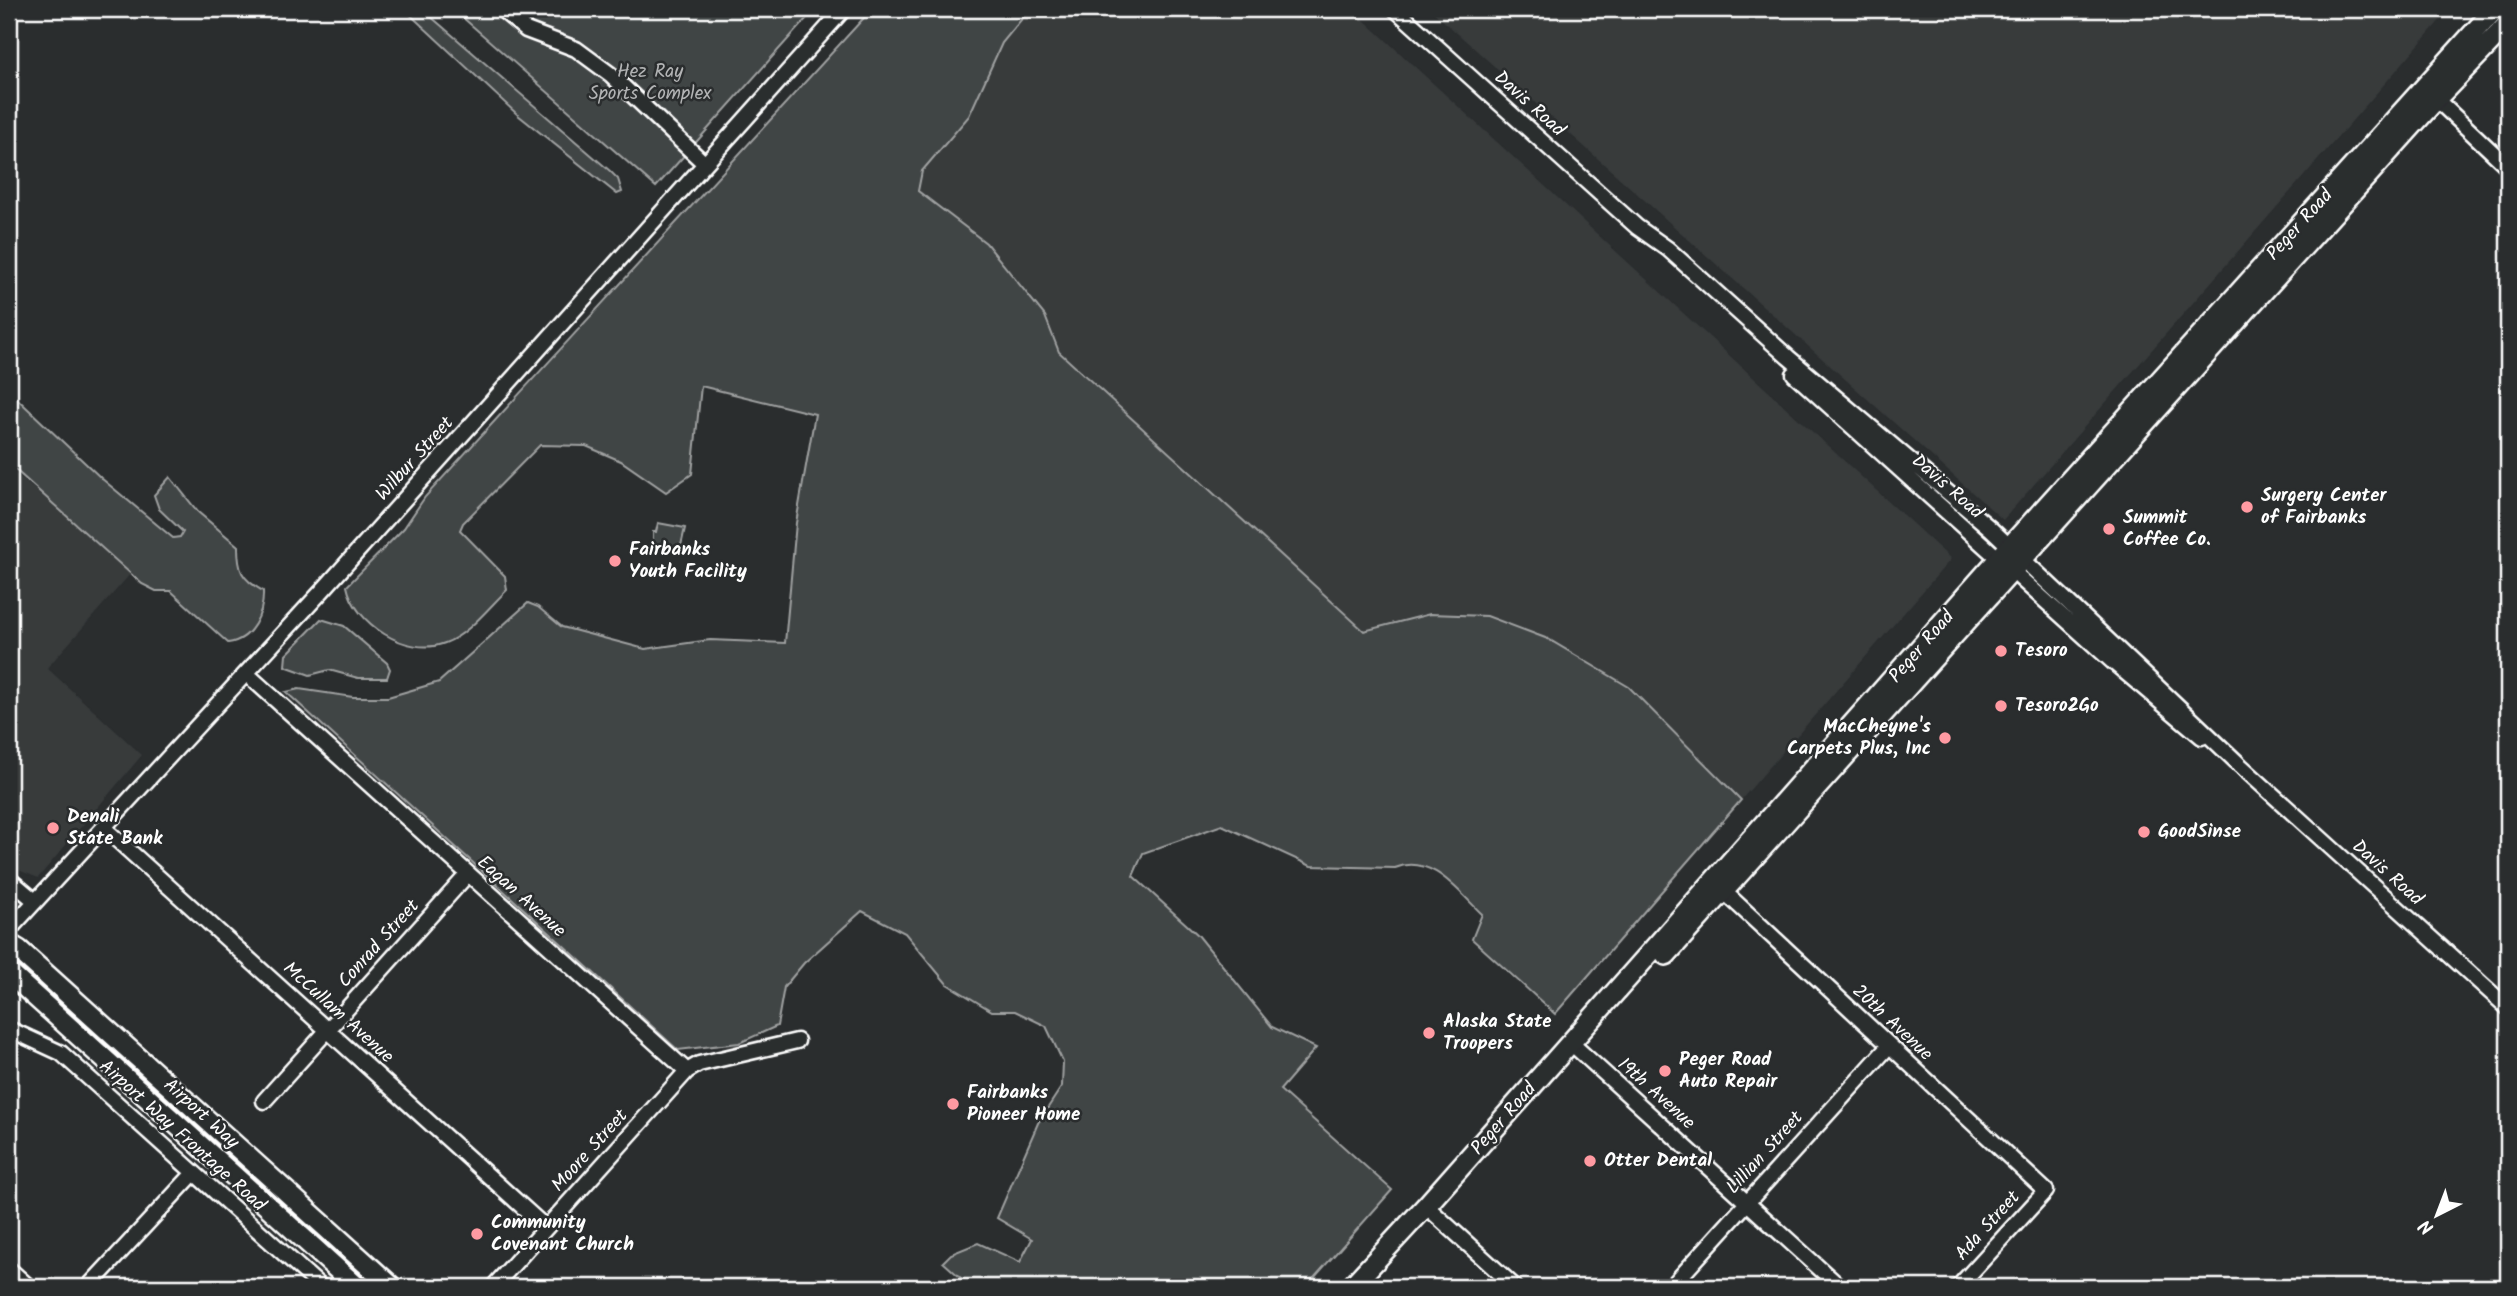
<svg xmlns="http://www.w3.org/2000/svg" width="2517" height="1296" viewBox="0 0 2517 1296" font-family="Kalam,sans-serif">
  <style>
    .built { fill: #373a3b }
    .green { fill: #414445; stroke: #a0a2a2; stroke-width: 2 }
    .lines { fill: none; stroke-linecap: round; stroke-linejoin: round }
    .minor-casing { stroke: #fff; stroke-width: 19 }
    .major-casing { stroke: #fff; stroke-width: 24 }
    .minor { stroke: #2a2d2e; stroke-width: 14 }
    .major { stroke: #2a2d2e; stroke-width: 19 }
    .poi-dot { fill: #ff9aa2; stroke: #2a2d2e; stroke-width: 2.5 }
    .labels { text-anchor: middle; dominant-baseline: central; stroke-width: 5; stroke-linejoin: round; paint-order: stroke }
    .park-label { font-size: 19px; fill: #b3b4b5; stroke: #2a2d2e }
    .street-label { font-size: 19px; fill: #fff; stroke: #2a2d2e }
    .poi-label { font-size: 19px; font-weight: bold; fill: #fff; stroke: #2a2d2e; text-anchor: start }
  </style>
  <rect width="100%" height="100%" fill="#2a2d2e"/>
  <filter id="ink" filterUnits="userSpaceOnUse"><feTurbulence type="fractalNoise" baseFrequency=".0143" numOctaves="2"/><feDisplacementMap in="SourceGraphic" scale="14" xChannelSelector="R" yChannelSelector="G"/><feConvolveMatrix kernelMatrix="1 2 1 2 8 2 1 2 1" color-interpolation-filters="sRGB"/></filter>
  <g filter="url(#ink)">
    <path class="built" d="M1030 9H1352L1951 559 1741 800 1629 687 1430 614 1365 632 1059 352 1045 316 986 243 917 191 922 171 969 116 1002 43Z
      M1430 9H2450L2003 520Z
      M9 468 133 571 47 668 142 755 38 878 9 866Z"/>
    <path class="green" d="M404 9H422L610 171 618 179 622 192 617 194 518 115Z
      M453 9H815L656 187Z
      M872 9H1030L1002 43 969 116 922 171 918 191 986 243 1045 316 1059 352 1364 631 1430 614 1487 616 1548 639 1629 687 1741 800 1555 1014 1472 939 1482 914C1458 891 1431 853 1395 868L1311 866 1222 825 1143 853 1133 876 1198 935 1272 1027 1316 1048 1280 1090 1392 1190 1306 1287H971L943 1262 951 1254 978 1243 1020 1262 1032 1239 997 1218 1038 1123 1062 1086 1063 1062 1046 1026 1015 1011H992L947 984 905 933 862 911 804 963 784 987 777 1026 739 1043 678 1050 286 692 299 689 353 697H388L439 682 528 603 538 607 562 627 645 649 710 640 785 643 796 523 815 414 701 386 692 474 666 492 621 461 586 446 540 445 463 523 460 530 505 576 507 590C489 607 468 635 445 643 407 658 354 623 347 586L404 528 425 497Z
      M9 391 101 478 173 538 180 537 183 532 159 509 154 495 170 477 198 512 238 546C238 570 241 579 263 591 264 613 252 640 228 643L171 591H156L142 584 9 464Z
      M658 523 685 528 680 550 653 545V532H656Z
      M321 619 344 626 387 663 390 669 387 678H358L329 670 310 675 285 666 286 655Z"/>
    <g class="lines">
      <g class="minor-casing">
        <path id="minor" d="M501 9 526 30 576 49 610 74 705 164
          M1395 9 1637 227 1668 249 1788 357 1991 529 2241 766 2508 1008
          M2436 99 2508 167
          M1794 374 2113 662 2202 737
          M247 674 687 1071 699 1064 797 1041
          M104 828 546 1228
          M9 879 35 901
          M1717 885 2046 1191 1958 1287
          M9 930 322 591 844 9
          M9 1029 61 1053 321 1287
          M1571 1043 1840 1287
          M264 1101 467 875
          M1426 1206 1515 1287
          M9 1269 29 1287
          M88 1287 194 1173
          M493 1287 687 1071
          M1671 1287 1889 1046"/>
      </g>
      <g class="major-casing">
        <path id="major" d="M9 944 19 950 392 1287
          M1666 955 2439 96 2508 24
          M9 973 357 1287
          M1351 1287 1426 1206 1987 572 2495 9"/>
      </g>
      <use href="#minor" class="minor"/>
      <use href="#major" class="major"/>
    </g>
  </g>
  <g class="poi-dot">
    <circle cx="2247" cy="507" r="7"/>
    <circle cx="2109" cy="529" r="7"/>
    <circle cx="615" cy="561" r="7"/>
    <circle cx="2001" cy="651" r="7"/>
    <circle cx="2001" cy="706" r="7"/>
    <circle cx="1945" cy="738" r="7"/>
    <circle cx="53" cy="828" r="7"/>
    <circle cx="2144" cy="832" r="7"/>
    <circle cx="1429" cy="1033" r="7"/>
    <circle cx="1665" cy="1071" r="7"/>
    <circle cx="953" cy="1104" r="7"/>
    <circle cx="1590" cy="1161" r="7"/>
    <circle cx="477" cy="1234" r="7"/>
  </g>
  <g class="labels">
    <g class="park-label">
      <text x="650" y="72">Hez Ray<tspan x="650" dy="22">Sports Complex</tspan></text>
    </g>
    <g class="street-label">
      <text transform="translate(1529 104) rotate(42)">Davis Road</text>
      <text transform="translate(2300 225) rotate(-48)">Peger Road</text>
      <text transform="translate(415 459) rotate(-48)">Wilbur Street</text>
      <text transform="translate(1947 487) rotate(41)">Davis Road</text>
      <text transform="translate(1922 647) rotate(-49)">Peger Road</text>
      <text transform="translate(2387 873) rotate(42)">Davis Road</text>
      <text transform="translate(521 897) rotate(42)">Eagan Avenue</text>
      <text transform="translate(379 944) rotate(-48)">Conrad Street</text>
      <text transform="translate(338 1013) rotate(42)">McCullam Avenue</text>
      <text transform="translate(1892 1023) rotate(43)">20th Avenue</text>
      <text transform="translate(1656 1094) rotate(42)">19th Avenue</text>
      <text transform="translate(201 1114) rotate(42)">Airport Way</text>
      <text transform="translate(1504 1119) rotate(-49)">Peger Road</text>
      <text transform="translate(182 1136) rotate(42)">Airport Way Frontage Road</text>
      <text transform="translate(590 1151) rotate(-48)">Moore Street</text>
      <text transform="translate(1765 1153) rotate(-48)">Lillian Street</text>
      <text transform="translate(1988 1226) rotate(-48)">Ada Street</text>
    </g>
    <g class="poi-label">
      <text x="2261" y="496">Surgery Center<tspan x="2261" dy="22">of Fairbanks</tspan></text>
      <text x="2123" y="518">Summit<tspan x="2123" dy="22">Coffee Co.</tspan></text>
      <text x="629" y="550">Fairbanks<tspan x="629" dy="22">Youth Facility</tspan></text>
      <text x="2015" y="651">Tesoro</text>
      <text x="2015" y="706">Tesoro2Go</text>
      <text x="1931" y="727" text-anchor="end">MacCheyne's<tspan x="1931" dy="22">Carpets Plus, Inc</tspan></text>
      <text x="67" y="817">Denali<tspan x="67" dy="22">State Bank</tspan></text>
      <text x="2158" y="832">GoodSinse</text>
      <text x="1443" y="1022">Alaska State<tspan x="1443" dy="22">Troopers</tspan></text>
      <text x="1679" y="1060">Peger Road<tspan x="1679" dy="22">Auto Repair</tspan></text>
      <text x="967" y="1093">Fairbanks<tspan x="967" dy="22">Pioneer Home</tspan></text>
      <text x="1604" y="1161">Otter Dental</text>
      <text x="491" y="1223">Community<tspan x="491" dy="22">Covenant Church</tspan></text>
    </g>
  </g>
  <rect width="2517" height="1296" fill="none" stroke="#2a2d2e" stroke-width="35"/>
  <rect x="18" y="18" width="2482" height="1261" fill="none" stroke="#fff" stroke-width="2.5" filter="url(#ink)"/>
  <g transform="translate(2437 1215) rotate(222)" stroke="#2a2d2e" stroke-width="5" paint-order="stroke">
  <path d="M0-5L12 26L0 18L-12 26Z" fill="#ffffff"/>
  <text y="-10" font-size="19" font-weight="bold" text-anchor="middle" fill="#ffffff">N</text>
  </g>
</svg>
